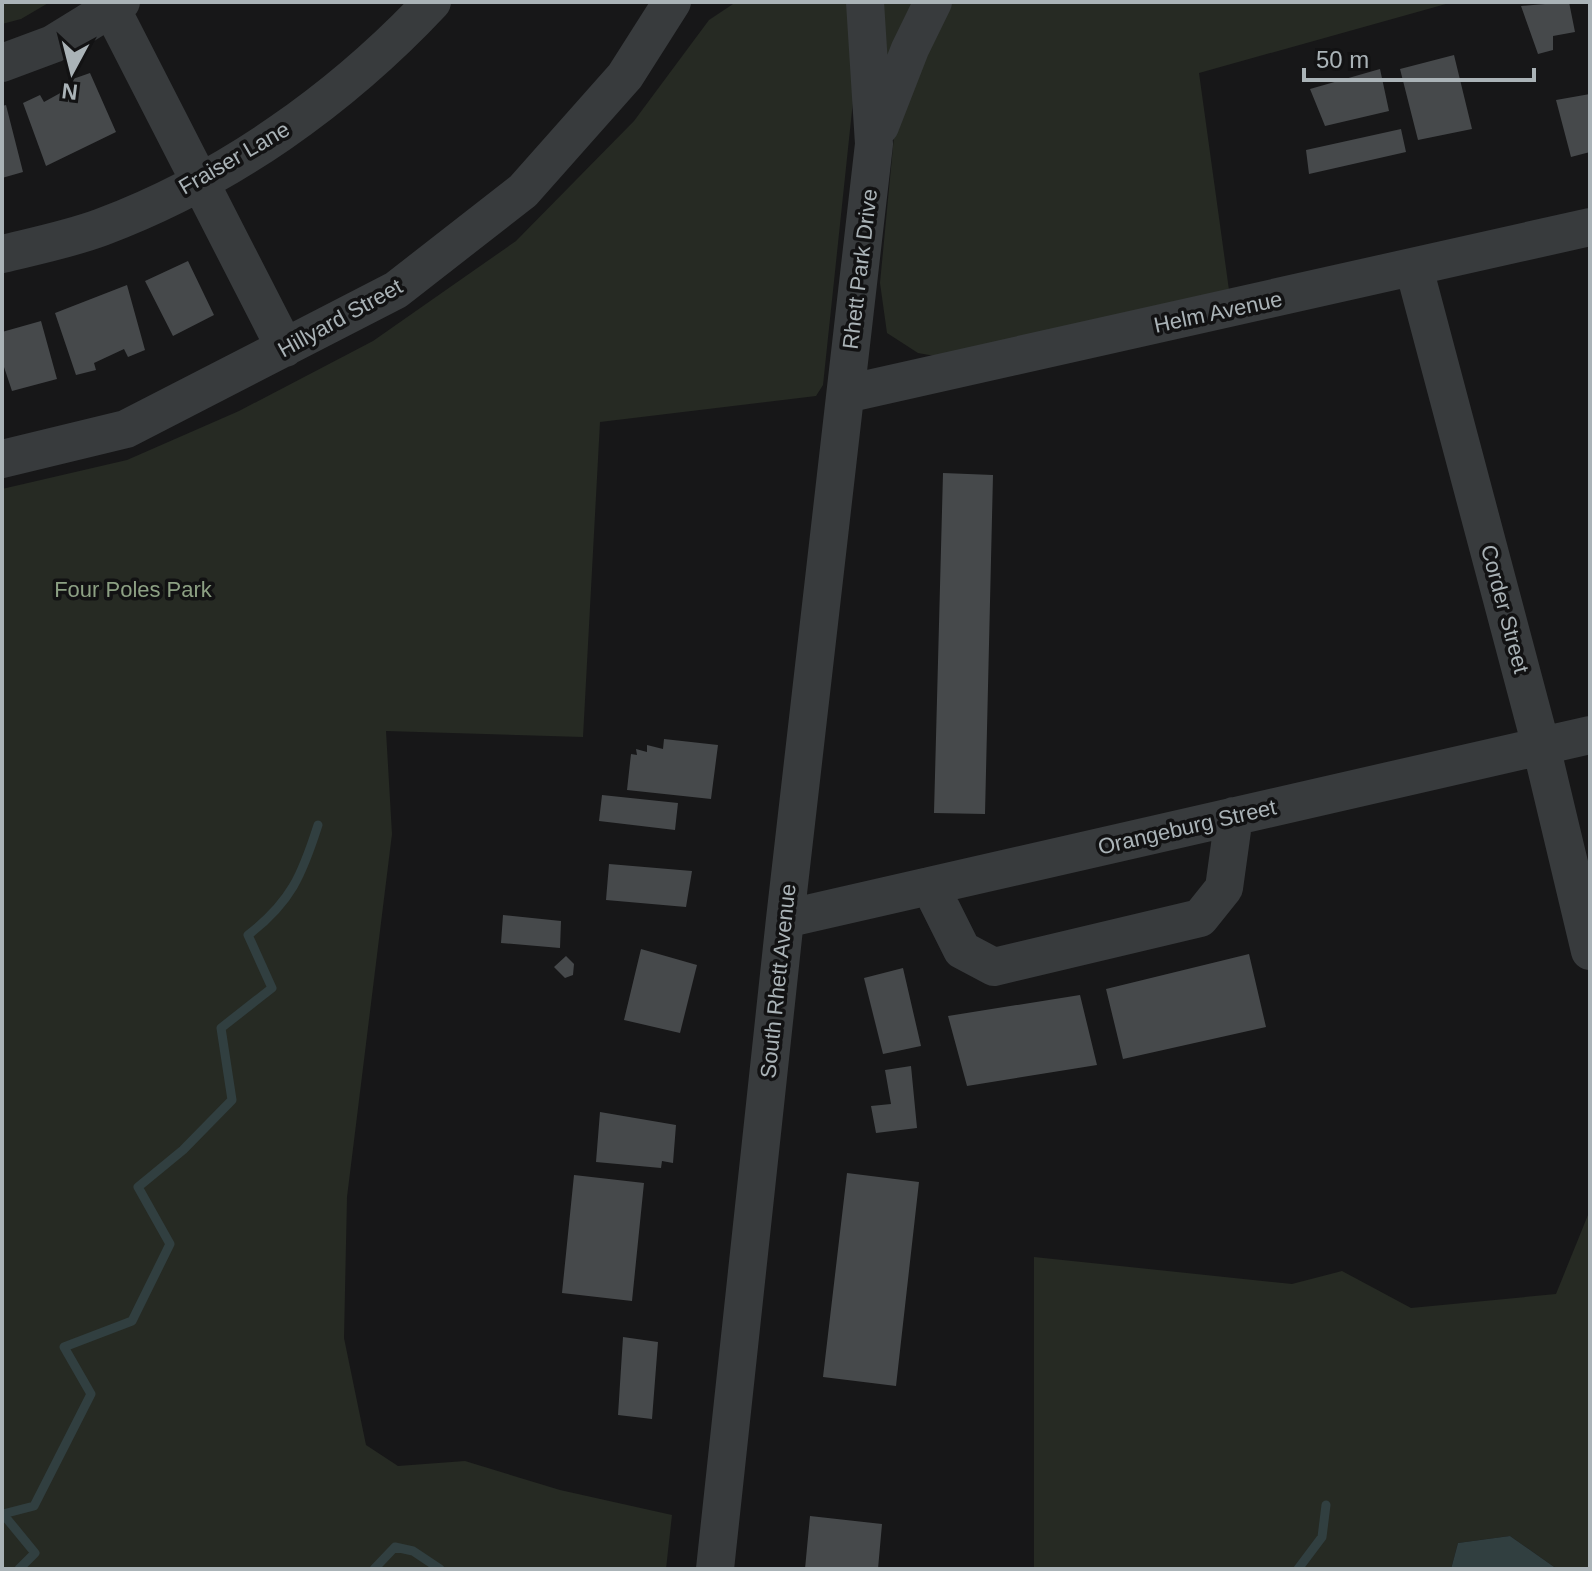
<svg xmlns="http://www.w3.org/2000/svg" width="1592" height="1571" viewBox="0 0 1592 1571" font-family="Helvetica,sans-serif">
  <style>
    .green { fill: #262a23 }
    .water { fill: #313f40 }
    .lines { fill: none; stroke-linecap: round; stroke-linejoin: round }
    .stream { stroke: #313f40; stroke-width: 9 }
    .building { fill: #46494b }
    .minor { stroke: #383b3d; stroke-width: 38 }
    .labels { text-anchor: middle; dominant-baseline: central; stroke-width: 7; stroke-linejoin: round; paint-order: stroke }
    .street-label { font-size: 22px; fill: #aab3b7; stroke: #121213 }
    .park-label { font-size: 22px; fill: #8ca083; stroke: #121213 }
  </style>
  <rect width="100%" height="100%" fill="#171718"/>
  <path class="green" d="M2 2H50L21 19 2 24Z
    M736 2H847L856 73 823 385 816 396 600 422 583 737 386 731 392 834 347 1197 344 1338 366 1445 398 1466 465 1461 560 1490 672 1515 666 1569H2V489L127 460 239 411 373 341 516 241 634 121 709 20Z
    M873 2H919L889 59H881Z
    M949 2H1453L1199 73 1229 290 941 357 918 353 887 333 880 283 895 126Z
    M1590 1210V1569H1557L1510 1536 1458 1543 1451 1569H1034V1257L1292 1284 1342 1271 1411 1308 1556 1294Z"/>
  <path class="water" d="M1510 1536 1557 1569H1451L1458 1543Z"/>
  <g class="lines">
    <path class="stream" d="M19 1569 35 1553 3 1514 34 1506 91 1394 64 1347 132 1321 170 1244 138 1187 183 1150 232 1100 221 1028 272 988 248 935C291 902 302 875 318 825
      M374 1569 395 1547 413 1551 440 1569
      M1298 1569 1322 1537 1326 1505"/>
  </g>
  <path class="building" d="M1569 2 1575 32 1553 36V50L1538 54 1521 6Z
    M1454 55 1472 129 1418 140 1400 69Z
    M1380 69 1389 111 1325 126 1310 89Z
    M90 73 116 132 46 166 23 103 40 95 44 102 73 86 70 80Z
    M1590 94V152L1571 157 1556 100Z
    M6 105 23 172 2 178V106Z
    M1401 129 1406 152 1309 174 1306 150Z
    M188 261 214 315 173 336 145 281Z
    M127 285 145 350 128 357 124 349 94 363 96 370 76 375 55 313Z
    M41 321 57 379 12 391 2 361V332Z
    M943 473 993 475 985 814 934 813Z
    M664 739 718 745 711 799 627 790 631 754 637 755 636 749 647 752V745L663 749Z
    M602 795 678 803 675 830 599 821Z
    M609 864 692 871 686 907 606 900Z
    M503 915 561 921 560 948 501 943Z
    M641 949 697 965 680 1033 624 1020Z
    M1249 954 1266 1027 1123 1059 1106 989Z
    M566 956 574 964 573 975 565 978 554 967Z
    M903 968 921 1046 883 1054 864 978Z
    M1080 995 1097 1065 967 1086 948 1016Z
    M911 1066 917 1128 876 1133 871 1106 891 1104 885 1070Z
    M600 1112 676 1125 673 1163 662 1161 661 1168 596 1162Z
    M847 1173 919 1182 896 1386 823 1377Z
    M574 1175 644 1183 632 1301 562 1293Z
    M623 1337 658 1342 652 1419 618 1415Z
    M810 1516 882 1524 878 1569H805Z"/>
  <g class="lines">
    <path class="minor" d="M111 8 285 348
      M2 63 53 44 121 2
      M880 126 910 49 933 2
      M2 254C35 246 70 239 102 227 227 180 341 99 432 2
      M1414 268 1541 746 1590 951
      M846 394 1590 227
      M2 459 126 429 396 290 523 191 625 76 672 2
      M930 886 962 950 994 967 1200 918 1224 888 1234 816
      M785 919 1590 735
      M715 1569 785 919 874 144 865 2"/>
  </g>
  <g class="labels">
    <g class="street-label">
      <text transform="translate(234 158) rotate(-30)">Fraiser Lane</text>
      <text transform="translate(860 269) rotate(-83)">Rhett Park Drive</text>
      <text transform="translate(1218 312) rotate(-12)">Helm Avenue</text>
      <text transform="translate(340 318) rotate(-29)">Hillyard Street</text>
      <text transform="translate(1505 609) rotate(75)">Corder Street</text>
      <text transform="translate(1187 827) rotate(-13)">Orangeburg Street</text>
      <text transform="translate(778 981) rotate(-84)">South Rhett Avenue</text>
    </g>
    <g class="park-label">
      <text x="133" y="589">Four Poles Park</text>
    </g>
  </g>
  <rect width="1592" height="1571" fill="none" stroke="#aab3b7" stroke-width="8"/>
  <g transform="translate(72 72) rotate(187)" stroke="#121213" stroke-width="6" paint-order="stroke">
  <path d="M0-6L14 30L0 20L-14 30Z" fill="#aab3b7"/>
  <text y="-12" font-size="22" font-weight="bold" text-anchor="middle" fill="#aab3b7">N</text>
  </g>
  <path d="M1304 68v12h230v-12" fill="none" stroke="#aab3b7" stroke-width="4"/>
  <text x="1316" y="68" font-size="24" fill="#aab3b7" stroke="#121213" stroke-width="6" paint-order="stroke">50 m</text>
</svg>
